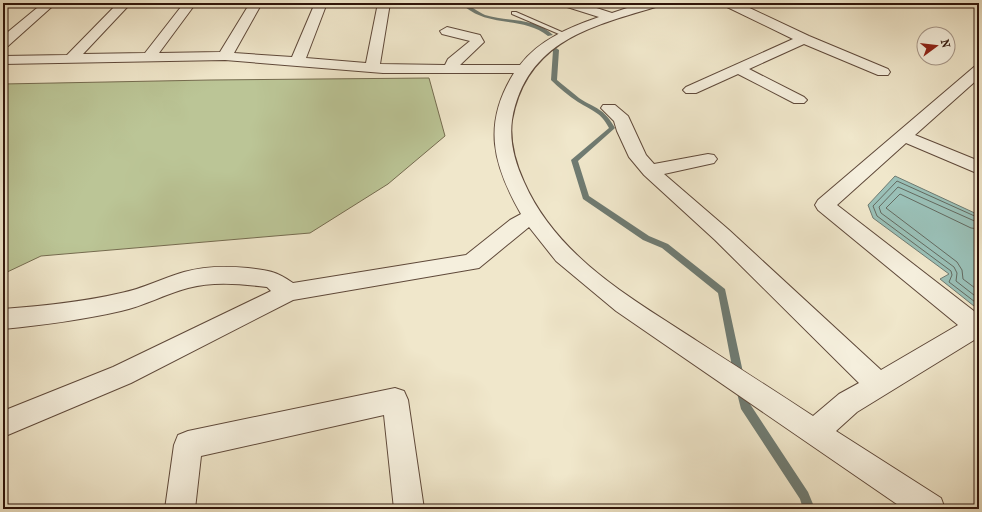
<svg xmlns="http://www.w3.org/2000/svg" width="982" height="512" viewBox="0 0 982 512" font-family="'IM FELL French Canon',serif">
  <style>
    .green { fill: #bbc596; stroke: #756c50 }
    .water { fill: #9ac0b7; stroke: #6f7b72 }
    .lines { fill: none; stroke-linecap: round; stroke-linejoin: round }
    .shore { stroke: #646a60; stroke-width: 1 }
    .stream { fill: #6f7b72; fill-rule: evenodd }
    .lane-casing { stroke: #5f493a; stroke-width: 2 }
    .street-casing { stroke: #5f493a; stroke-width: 2 }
    .lane { fill: #f5efdd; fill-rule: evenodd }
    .street { fill: #f5efdd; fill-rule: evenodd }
  </style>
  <rect width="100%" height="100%" fill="#f0e7cb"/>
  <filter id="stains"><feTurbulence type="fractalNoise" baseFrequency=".005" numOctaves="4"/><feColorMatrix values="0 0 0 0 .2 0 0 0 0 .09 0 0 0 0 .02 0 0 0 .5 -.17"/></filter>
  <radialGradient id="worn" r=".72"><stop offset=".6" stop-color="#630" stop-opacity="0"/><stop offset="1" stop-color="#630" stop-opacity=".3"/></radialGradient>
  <path class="green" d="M429 78 445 136 388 184 310 233 41 256 3 274V84L210 80Z"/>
  <path class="water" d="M895 176 979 215V310L940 279 949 274 873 218 868 205Z"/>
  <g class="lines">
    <path class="shore" d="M979 218 897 181 873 206 877 216 951 271 952 275 949 282 979 305
      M979 223 898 187 879 207 881 213 954 267 957 273 956 281 979 299
      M979 229 971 228 900 194 886 208 957 262 962 270 963 279 979 291"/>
    <path class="stream" d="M461 3C469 3 477 12 485 15 507 22 535 17 553 35L548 36C522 15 486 29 461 3Z
      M556 48 559 50 557 80C564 86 572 92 579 98 596 109 604 108 615 128L578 161 589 196 649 236 668 244 725 289 744 377 742 380 739 381 736 380 734 377 718 293 662 248 643 240 583 199 571 160 609 128C601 112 592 111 578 102 569 96 559 88 551 80L553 50Z
      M741 385 744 386 750 404 808 492 815 509H803L800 499 741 409 736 389 738 386Z"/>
    <g class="lane-casing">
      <path id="lane" d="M512 12H516L571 36 566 37 512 14Z"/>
    </g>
    <g class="street-casing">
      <path id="street" d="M43 3H56L8 46 3 47V36Z
        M118 3H131L83 54 145 53 184 3H196L159 53 220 52 250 3H262L234 53 292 57 315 3H327L306 58 366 63 378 3H390L380 64 445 65 448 59 470 41 442 34 440 31 447 27 480 35 484 42 460 65H520C539 40 570 27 599 17L564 6 562 3H581L612 13 642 3H661L659 6C593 26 526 40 512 120 509 142 515 162 524 182 557 257 631 298 697 341 736 366 775 391 813 416L839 394 859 383 715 240 644 175 629 157 617 131 614 121 601 108 603 105H615L628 116 646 155 654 164 708 154 714 155 717 159 714 163 664 174 729 230 881 370 958 325 818 210 815 205 818 200 974 67 979 66V78L915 135 979 161V174L906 143 837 205 979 315V337L857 412 836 431 941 498 945 509H904L616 311 556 261 529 227 479 268 293 300 131 383 3 437V411L113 367 271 291 267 287C240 284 214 281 188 288 165 294 144 306 121 311 82 320 43 325 3 329V309C43 306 82 302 121 293 142 289 163 278 184 272 205 266 226 266 248 268 267 270 276 271 293 283L466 255 510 220 521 214C493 165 482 124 514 73H383L225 60 3 64V56L67 55Z
        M723 3H739L809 36 888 69 890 72 888 75H878L804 44 749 69 804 97 807 100 804 103H794L738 74 696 93H686L683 90 686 87 793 39 725 6Z
        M395 388 404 391 408 400 424 509H394L384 415 201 456 195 509H165L174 445 178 435 188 431Z"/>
    </g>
    <use href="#lane" class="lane"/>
    <use href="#street" class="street"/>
  </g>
  <rect width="982" height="512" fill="none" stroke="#f0e7cb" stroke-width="16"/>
  <rect x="4" y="4" width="974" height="504" fill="none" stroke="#2f140a" stroke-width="2"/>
  <rect x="8" y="8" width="966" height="496" fill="none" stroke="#2f140a"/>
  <g transform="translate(936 46) rotate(75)"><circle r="19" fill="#f5efdd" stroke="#a69789"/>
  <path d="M0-3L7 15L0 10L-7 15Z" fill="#8f2418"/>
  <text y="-6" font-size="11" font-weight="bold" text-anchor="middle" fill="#2f140a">N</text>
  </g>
  <rect width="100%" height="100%" filter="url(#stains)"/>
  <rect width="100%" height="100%" fill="url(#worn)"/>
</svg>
